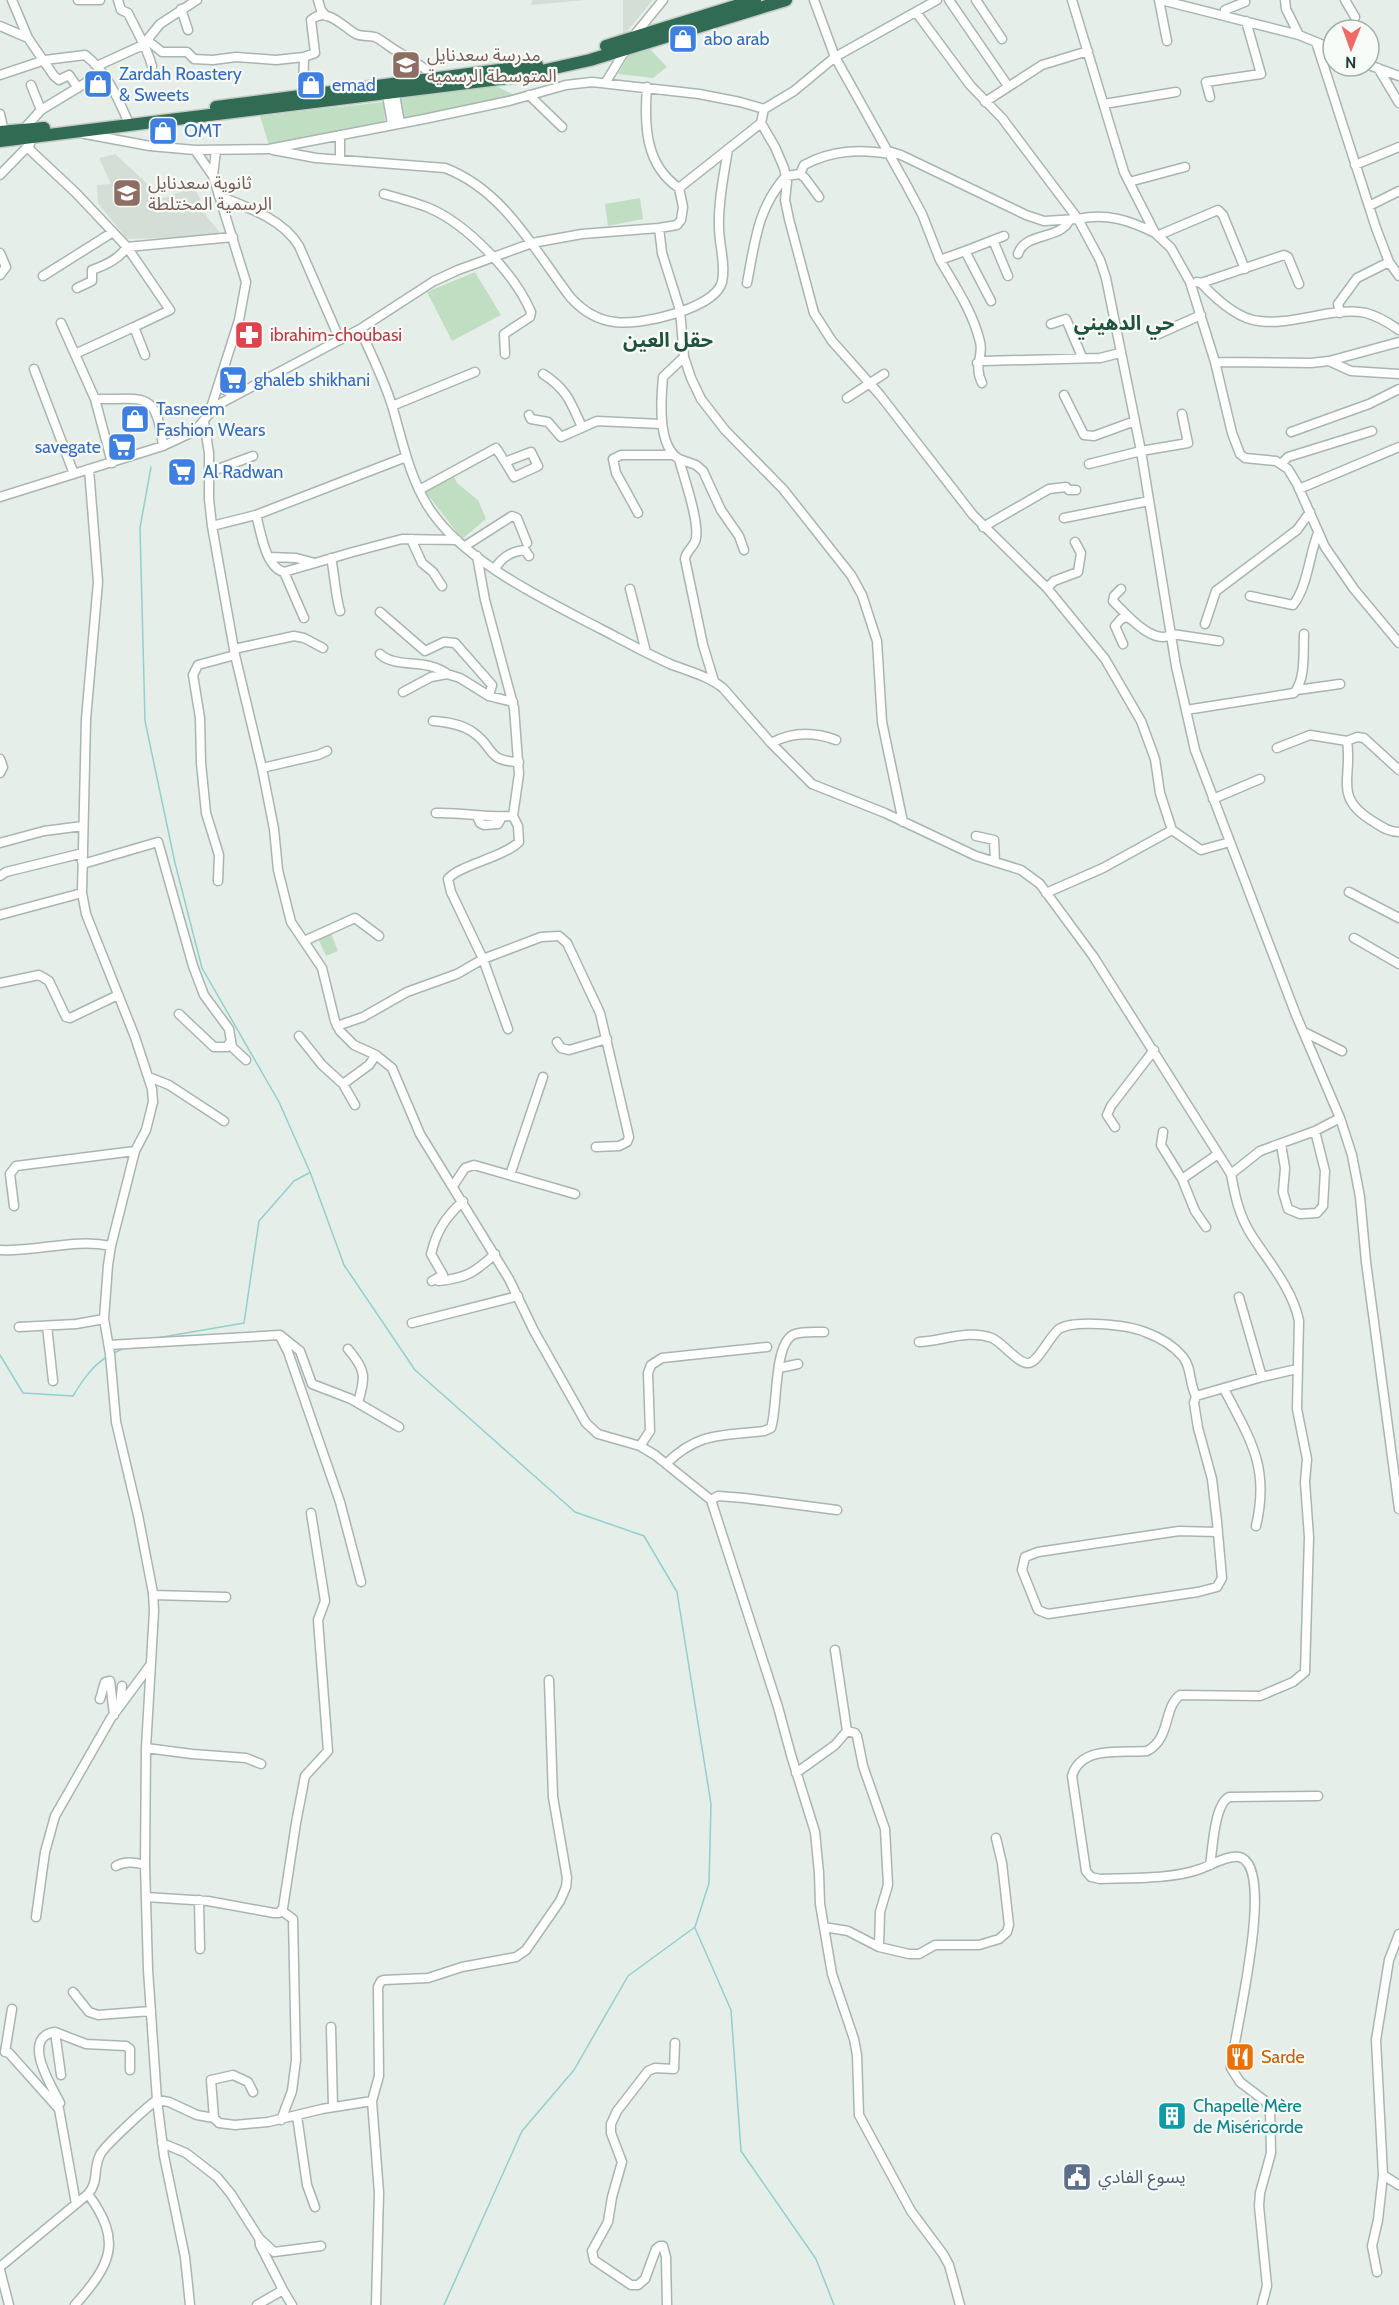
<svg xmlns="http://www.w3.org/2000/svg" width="1399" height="2305" viewBox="0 0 1399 2305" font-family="Cabin,'Noto Sans Arabic',sans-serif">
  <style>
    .built { fill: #d4ded7 }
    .green { fill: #c0dec2 }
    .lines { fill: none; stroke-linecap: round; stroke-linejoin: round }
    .stream { stroke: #91d0cd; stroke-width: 1.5 }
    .minor-casing { stroke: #a8b6af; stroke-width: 11 }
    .highway-casing { stroke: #c2cac6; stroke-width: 15 }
    .minor { stroke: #fff; stroke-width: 8 }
    .highway { stroke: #326b53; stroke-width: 12 }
    .labels { text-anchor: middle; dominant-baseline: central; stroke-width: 4.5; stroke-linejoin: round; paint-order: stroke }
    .shop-label { font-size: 18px; fill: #366cbe; stroke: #f7fbf8; text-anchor: start }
    .education-label { font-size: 18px; fill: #785e54; stroke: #f7fbf8; text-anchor: start }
    .health-label { font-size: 18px; fill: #be3a42; stroke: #f7fbf8; text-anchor: start }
    .food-label { font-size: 18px; fill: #c56008; stroke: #f7fbf8; text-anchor: start }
    .culture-label { font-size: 18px; fill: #0d838f; stroke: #f7fbf8; text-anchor: start }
    .service-label { font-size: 18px; fill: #4e5e75; stroke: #f7fbf8; text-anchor: start }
    .neighbourhood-label { font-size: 20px; font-weight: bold; fill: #21523c; stroke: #f7fbf8 }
  </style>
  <rect width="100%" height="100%" fill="#e6eee9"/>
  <path class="built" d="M532 0H586L531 5Z
    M623 0H653L623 36Z
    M399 54 427 72 400 79 392 61Z
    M115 154 163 198 195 187 207 217 223 236 127 239 98 203 97 185 111 184 99 158Z"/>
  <path class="green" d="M647 46 667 67 653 78 618 74 632 50Z
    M494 85 514 95 403 119 400 111 401 99C432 92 463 91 494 85Z
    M384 102 385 121 269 145 260 116Z
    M640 198 643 219 608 226 605 204Z
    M475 272 501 315 452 341 427 292Z
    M454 477 457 483 478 500 486 519 462 539 425 491Z
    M330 931 338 951 326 956 317 936Z"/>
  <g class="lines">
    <path class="stream" d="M151 467 140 528 145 721 175 863 202 968 279 1102 310 1172 344 1265 415 1370 575 1512 644 1536 677 1592 711 1804 709 1883 695 1927 628 1976 574 2070 522 2131 444 2305
      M157 1338 244 1323 259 1221 294 1181 309 1173
      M114 1353 124 1348
      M0 1355 23 1393 73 1396C82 1381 92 1366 108 1356
      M695 1928 731 2010 741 2151 816 2259 834 2305"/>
    <g class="minor-casing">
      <path id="minor" d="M12 0 28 38
        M78 0H100
        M118 0 121 10 128 13C136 30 147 47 152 66
        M318 0 321 10 326 16
        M814 0 835 57 907 186 922 214 940 260 965 251 991 301
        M949 0 1008 86
        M976 0 1002 39
        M1072 0 1124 172 1155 233 1171 248 1190 282 1215 362 1232 433 1240 454 1245 458 1276 461 1288 469 1297 484 1325 547 1354 589 1399 643
        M1159 0 1167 41
        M1161 0 1299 35 1333 49
        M1285 0 1286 9 1299 35
        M1345 0 1355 17
        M181 9 188 30
        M1225 10 1245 2
        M916 12 970 85 1002 118 1078 219C1107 213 1129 220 1155 233
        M0 26 28 38 54 76 59 80 69 75 78 88
        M632 38 663 0
        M147 40 162 52H187L194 59 213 60 236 57 276 60 304 57 303 95
        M1316 42 1376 228 1389 262 1399 276
        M304 57 315 53 311 20C327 6 343 27 356 34 362 37 368 35 375 37 382 40 388 46 395 50 410 59 424 66 437 79
        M1369 65 1399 76
        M97 66 143 45 160 24 197 0
        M1378 68 1399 103
        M0 75 45 60 85 55C105 70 117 96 127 119
        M606 82 626 49
        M31 85 41 110
        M647 87C644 125 645 165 679 188L761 123 764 109 794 91 835 57 937 0
        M386 89 392 124
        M394 89 400 123
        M529 95 562 127
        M1210 97 1206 82 1261 74 1246 21
        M985 102 1042 65 1088 51
        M1104 104 1176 92
        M0 114 4 132
        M761 123 775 147 784 168 787 182 785 200 789 219 814 313 832 341 880 395 973 515 1047 588 1105 659 1141 721 1155 759 1160 793 1172 830
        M24 129 41 110 102 73
        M80 133 150 146 195 150 269 149 424 119 509 101 566 85 592 82 699 94 740 102 764 109
        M28 148 76 193 127 247 233 237
        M273 150 316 158 445 168C505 191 534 250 571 298 583 311 597 320 615 322 639 326 715 309 722 282 726 264 719 245 719 227 718 201 724 175 728 149
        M888 151 901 155 1026 215 1044 221 1078 219 1100 260 1106 278 1141 451 1176 666 1195 750 1296 1015 1340 1118 1352 1155 1360 1197 1366 1262 1399 1509
        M340 159V135
        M1355 165 1399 147
        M800 174 805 178 819 197
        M0 175 30 144
        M213 176 216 150
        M1129 182 1185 167
        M384 194C399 198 414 202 429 208 467 224 515 274 531 312L530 317 504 334 505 354
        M219 196C247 207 283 219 299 246L340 340
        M1369 206 1399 191
        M659 228 662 253 680 310 684 357 691 378 701 399 725 430 783 489 851 575 862 595 877 641 882 722 903 822
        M1159 235 1218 210 1223 215 1245 269
        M993 240 1008 276
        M965 251 1004 236
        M0 253 6 267 0 275
        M1018 254C1025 232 1059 240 1069 221
        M940 260C955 286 973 312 980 342 984 356 973 364 982 383
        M43 276 113 232
        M1197 282 1201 283 1284 255 1288 257 1299 284
        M747 283C755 242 757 209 786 176L800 174 804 165C832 150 859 149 890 154
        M1201 283C1215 298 1237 319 1259 321 1293 326 1334 306 1366 313 1378 316 1389 323 1399 330
        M77 288 92 281V270C106 265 119 259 127 247L170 310 134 327
        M1340 313 1338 304 1357 278 1389 262
        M61 323 95 399 112 463
        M1051 324 1066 319 1082 357
        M360 329C371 355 385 381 393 409 402 440 409 474 426 503 458 559 545 600 601 629 624 641 646 653 670 664 688 671 708 676 723 688L771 743 812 784 885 813 976 856 1021 870 1040 884 1093 956 1231 1174C1235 1196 1239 1216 1252 1236 1269 1262 1293 1290 1299 1321L1297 1409 1307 1459 1305 1482 1309 1537 1305 1672 1293 1682 1260 1696 1180 1695C1163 1708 1171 1739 1147 1751 1122 1753 1081 1745 1072 1776L1086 1871 1091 1877 1100 1879C1129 1878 1174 1879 1200 1869 1212 1865 1227 1855 1239 1857 1278 1865 1233 2038 1231 2068L1240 2082 1265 2101 1270 2109 1271 2153 1260 2193 1259 2206 1267 2286 1262 2305
        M1154 336 1201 315
        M75 354 134 327 145 355
        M684 357 663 377C661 399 657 446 679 459 684 478 699 520 696 538 695 547 686 550 685 559L703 645 714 681
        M1329 361 1399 342
        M1215 362 1311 363 1329 361 1351 371 1399 374
        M977 363 983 361 1100 358 1120 353
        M34 369 74 474
        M543 374C567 389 571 403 582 427
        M218 387 236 395
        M1064 395 1084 435 1094 436 1135 421
        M847 398 884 374
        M95 399C145 400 156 389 163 446
        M392 406 475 372
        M212 408 360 329 434 281 458 270 532 243 582 234 659 228 677 225 681 220 683 207 679 188
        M529 415 531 419 548 422 561 437 597 421 661 424
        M204 422 209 453V499L212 526 235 655 262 768 274 829 278 870 291 922 322 968 335 1021 340 1031 354 1045 376 1055 392 1068 420 1134 509 1279 534 1331 586 1423 598 1434 640 1446 655 1455 711 1500 778 1707 791 1755 815 1832 819 1873 820 1904 832 1974 854 2039 857 2055 859 2115 911 2211 943 2254 949 2265 960 2305
        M1291 432 1369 404 1399 389
        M679 459 696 465 703 471 721 510 739 536 744 550
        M1089 464 1141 451 1188 443 1182 414
        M1281 464 1288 457 1372 431
        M89 469 98 582 86 719 82 893 86 914 135 1037 152 1089 153 1102 146 1130 135 1151 111 1246 108 1265 104 1319 110 1354 116 1422 138 1515 153 1593 154 1611 146 1748 145 1865 148 1970 157 2100 164 2156 185 2257 190 2305
        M210 472 253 456
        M1299 489 1399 447
        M419 490 496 448 505 462 531 452 538 466 514 477 505 462
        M0 497 163 446 195 431 209 414 239 320 246 282 213 176 195 150
        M638 513 616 473 613 459 621 455H673
        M256 515C261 532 265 567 284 572L353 552 402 539 457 540
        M1064 518 1149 501
        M212 526 256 515 406 457
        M983 527 1049 489 1066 487 1069 490H1076
        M411 539 422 563 433 572 442 586
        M465 546 512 516 517 518 527 543
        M269 557 296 558 315 563
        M331 558C335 576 335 594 340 611
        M495 569C501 558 512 551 525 550L529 556
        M284 572 304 618
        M1047 588 1054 581 1078 572 1081 553 1075 542
        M630 589 646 652
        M1121 589 1114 596 1113 601C1126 614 1154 647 1172 634L1219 641
        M1250 596 1293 605C1308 586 1309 555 1318 533
        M380 612 425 651 444 642 455 643 492 685 489 696
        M1205 624 1216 591 1297 530 1310 512
        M1123 644 1115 626 1121 619 1128 617 1132 620
        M234 649 294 636 304 638 323 648
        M380 654C396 669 425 658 446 673
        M1297 690 1340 684
        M403 692 431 677 447 674 460 678 489 696 513 702
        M1186 710 1294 693C1306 679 1303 652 1304 634
        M433 721C447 722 462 724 474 733 495 748 486 761 519 762
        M771 743C792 732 815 732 836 740
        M1277 748 1310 735 1347 741
        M0 759 3 767 0 773
        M262 768 318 755 327 751
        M1399 770 1364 738 1357 737 1347 741C1353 779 1332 797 1374 822 1382 827 1389 832 1399 832
        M1213 799 1260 779
        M436 813C462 812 487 818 513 816
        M477 816 480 823 484 825 498 824 502 817
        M976 836 994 840 995 862
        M0 843 44 831 83 826
        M82 861 86 863 158 842 193 966 204 995 229 1029 232 1047 246 1060
        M0 876 6 872 83 853
        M218 881 219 855 206 813 201 763 200 718 193 675 198 665 235 655
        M1349 892 1399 918
        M1046 893 1103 868 1172 830 1201 850 1230 842
        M0 915 82 893
        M1354 938 1399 964
        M304 941 355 918 379 936
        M0 983 39 975 49 981 66 1017 70 1018 118 995
        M179 1014 214 1047H227L230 1042
        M337 1026 363 1017 407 992 457 974 483 959 451 892 448 879C459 865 502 858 519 842L518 826 513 816 519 774 514 708 485 600 477 556
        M508 1029 483 959 541 937 559 936 567 943 600 1013 629 1137 627 1142 619 1146 596 1147
        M1304 1032 1342 1051
        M299 1036 322 1065 343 1084 369 1065 376 1055
        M557 1042 561 1048 569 1050 607 1039
        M149 1077 169 1085 224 1121
        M343 1084 355 1105
        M1115 1127 1107 1115 1111 1106 1154 1050
        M1163 1132 1161 1145 1182 1179
        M1281 1144 1285 1168 1283 1192 1288 1209 1300 1214 1317 1213 1323 1206 1325 1171 1315 1131
        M1231 1174 1260 1151 1315 1131 1340 1118
        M510 1175 543 1077
        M453 1186 465 1168 474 1165 575 1194
        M14 1206 10 1174 16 1166 135 1151
        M1206 1227 1195 1211 1182 1179 1218 1154
        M0 1250C38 1252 74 1238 111 1246
        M432 1281 443 1275 431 1254C437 1230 445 1218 463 1201
        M439 1281C467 1278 475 1272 495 1254
        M1239 1297 1262 1377
        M412 1323 518 1296
        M47 1326 53 1381
        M19 1327 76 1324 104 1319
        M280 1336 288 1352 340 1502 361 1582
        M919 1342C942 1341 969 1329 992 1338 1002 1342 1019 1365 1029 1363 1038 1362 1050 1336 1059 1329 1074 1319 1128 1325 1145 1332 1159 1337 1173 1345 1183 1357 1192 1368 1189 1384 1196 1396L1262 1377 1297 1369
        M109 1345 280 1335 300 1351 312 1384 351 1399 399 1427
        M348 1349C367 1371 365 1377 358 1403
        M779 1368 798 1364
        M1224 1389C1250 1439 1270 1467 1256 1526
        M1196 1396 1194 1403 1198 1428 1212 1479 1217 1522 1222 1578 1217 1587 1198 1592 1048 1614 1038 1610 1022 1570 1025 1557 1038 1552 1179 1531 1217 1532
        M640 1446 650 1431 648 1373 651 1365 662 1358 767 1347
        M666 1464C698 1432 721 1436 764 1431L771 1428C778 1408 773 1341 795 1334 804 1331 815 1332 824 1332
        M711 1500 718 1496 744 1498 837 1510
        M153 1595 226 1597
        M100 1699 105 1682 110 1681 114 1715
        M120 1706 122 1686
        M847 1731 855 1733 857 1736 863 1766 885 1829 888 1885 880 1912 879 1947
        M146 1748 192 1754 246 1758 261 1764
        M796 1773 835 1745 847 1731 835 1650
        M1210 1865C1213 1848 1214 1805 1229 1797L1318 1796
        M116 1866C125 1861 135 1862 145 1865
        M146 1897 208 1901 274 1913H279L283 1908 296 1823 305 1776 328 1751 318 1620 325 1601 311 1513
        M199 1900 200 1949
        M36 1917 45 1852 55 1816 111 1718 151 1664
        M824 1927 848 1931 879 1947 909 1954H919L935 1945H979L999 1939 1007 1932 1009 1925 1002 1863 996 1838
        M73 1992 89 2012 98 2015 151 2011
        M12 2009 5 2052 9 2053 59 2109 76 2204
        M331 2027 333 2107
        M55 2032 86 2044 126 2046 130 2049V2070
        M57 2105 60 2103C52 2087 20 2037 55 2032L61 2075
        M297 2116 307 2185 315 2207
        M214 2118 211 2080 233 2075 248 2082 253 2092
        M281 2120 292 2091 296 2060 293 1919 282 1911
        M162 2143 186 2153 217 2177 231 2194 259 2238 260 2245 283 2290
        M1383 2175 1399 2185
        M259 2238 274 2252 321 2246
        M0 2267 88 2194C99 2182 93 2168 100 2155 103 2147 149 2105 157 2100L169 2102 197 2115 214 2118 219 2123 235 2125 268 2122 322 2109 372 2101
        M0 2270 9 2305
        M1377 2272 1372 2246 1378 2220 1383 2175 1376 2040 1389 1960 1399 1934
        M75 2305C111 2264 123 2242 88 2194
        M257 2305 283 2290 292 2305
        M376 2305 379 2193 372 2101 379 2076 378 1987 381 1981 384 1980 428 1978 462 1967 516 1957 526 1950 560 1901 566 1887 567 1878 553 1797 549 1680
        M667 2305 666 2257 663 2246H660L656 2249 645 2279 638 2285H631L594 2260 592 2251 608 2222 612 2197 622 2162 611 2133V2124L617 2111 648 2071 655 2068 674 2069 675 2043"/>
    </g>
    <g class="highway-casing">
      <path id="highway" d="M606 46 755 0
        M216 107 537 65
        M0 132 44 128
        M0 141 515 77 590 60 786 0"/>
    </g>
    <use href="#minor" class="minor"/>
    <use href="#highway" class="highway"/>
  </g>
  <defs>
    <g id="shop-square" transform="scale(1.5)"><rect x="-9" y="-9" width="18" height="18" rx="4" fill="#3f7fe0" stroke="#f7fbf8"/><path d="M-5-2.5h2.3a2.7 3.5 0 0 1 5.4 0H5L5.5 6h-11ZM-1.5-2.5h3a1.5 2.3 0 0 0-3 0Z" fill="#fff"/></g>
    <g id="school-square" transform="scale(1.5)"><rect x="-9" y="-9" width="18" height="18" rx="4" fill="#8d6e63" stroke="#f7fbf8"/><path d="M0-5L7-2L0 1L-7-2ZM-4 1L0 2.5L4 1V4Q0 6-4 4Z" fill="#fff"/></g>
    <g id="pharmacy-square" transform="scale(1.5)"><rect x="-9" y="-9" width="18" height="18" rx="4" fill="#e0444e" stroke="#f7fbf8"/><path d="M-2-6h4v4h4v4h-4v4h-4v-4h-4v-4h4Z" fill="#fff"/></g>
    <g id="supermarket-square" transform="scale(1.5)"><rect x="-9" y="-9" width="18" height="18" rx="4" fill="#3f7fe0" stroke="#f7fbf8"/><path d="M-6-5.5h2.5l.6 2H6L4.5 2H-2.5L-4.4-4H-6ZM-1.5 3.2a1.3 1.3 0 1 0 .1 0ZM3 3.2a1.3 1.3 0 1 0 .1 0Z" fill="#fff"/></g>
    <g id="restaurant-square" transform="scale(1.5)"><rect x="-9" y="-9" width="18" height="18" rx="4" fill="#e8710a" stroke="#f7fbf8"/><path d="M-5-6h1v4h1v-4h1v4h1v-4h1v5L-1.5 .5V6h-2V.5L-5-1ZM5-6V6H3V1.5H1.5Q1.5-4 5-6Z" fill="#fff"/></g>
    <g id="building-square" transform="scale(1.5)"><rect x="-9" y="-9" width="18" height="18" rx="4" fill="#0f9aa8" stroke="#f7fbf8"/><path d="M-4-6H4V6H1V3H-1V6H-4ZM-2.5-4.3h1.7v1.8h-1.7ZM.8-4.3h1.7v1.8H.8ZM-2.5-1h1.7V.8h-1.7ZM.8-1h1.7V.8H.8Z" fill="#fff"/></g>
    <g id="civic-square" transform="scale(1.5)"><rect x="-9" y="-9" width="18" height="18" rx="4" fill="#5c6f8a" stroke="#f7fbf8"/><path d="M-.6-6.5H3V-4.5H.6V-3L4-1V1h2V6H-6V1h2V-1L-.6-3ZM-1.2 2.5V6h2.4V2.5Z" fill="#fff"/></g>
  </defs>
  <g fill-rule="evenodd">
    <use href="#shop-square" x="683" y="39"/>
    <use href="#school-square" x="406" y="65"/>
    <use href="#shop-square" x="98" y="84"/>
    <use href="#shop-square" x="311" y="85"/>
    <use href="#shop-square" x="163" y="131"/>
    <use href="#school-square" x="127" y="193"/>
    <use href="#pharmacy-square" x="249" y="335"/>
    <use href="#supermarket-square" x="233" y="380"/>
    <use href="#shop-square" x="135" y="419"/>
    <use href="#supermarket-square" x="122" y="447"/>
    <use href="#supermarket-square" x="182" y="472"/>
    <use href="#restaurant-square" x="1240" y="2057"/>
    <use href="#building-square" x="1172" y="2116"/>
    <use href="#civic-square" x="1077" y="2177"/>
  </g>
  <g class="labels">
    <g class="shop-label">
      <text x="704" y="39">abo arab</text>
      <text x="119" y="74">Zardah Roastery<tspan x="119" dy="21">&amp; Sweets</tspan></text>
      <text x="332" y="85">emad</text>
      <text x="184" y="131">OMT</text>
      <text x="254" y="380">ghaleb shikhani</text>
      <text x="156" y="409">Tasneem<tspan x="156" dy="21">Fashion Wears</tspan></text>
      <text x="101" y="447" text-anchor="end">savegate</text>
      <text x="203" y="472">Al Radwan</text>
    </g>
    <g class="education-label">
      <text x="427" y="55">مدرسة سعدنايل<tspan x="427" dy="21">المتوسطة الرسمية</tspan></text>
      <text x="148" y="183">ثانوية سعدنايل<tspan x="148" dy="21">الرسمية المختلطة</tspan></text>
    </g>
    <g class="health-label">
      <text x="270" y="335">ibrahim-choubasi</text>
    </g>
    <g class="food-label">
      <text x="1261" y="2057">Sarde</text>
    </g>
    <g class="culture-label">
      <text x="1193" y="2106">Chapelle Mère<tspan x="1193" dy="21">de Miséricorde</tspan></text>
    </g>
    <g class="service-label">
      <text x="1098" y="2177">يسوع الفادي</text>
    </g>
    <g class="neighbourhood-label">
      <text x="1124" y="323">حي الدهيني</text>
      <text x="668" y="340">حقل العين</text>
    </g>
  </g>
  <g transform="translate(1351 48) rotate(181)"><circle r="28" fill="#f7fbf8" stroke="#a3b0a9" stroke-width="1.5"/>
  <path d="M0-4.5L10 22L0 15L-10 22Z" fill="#ed6a66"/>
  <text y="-9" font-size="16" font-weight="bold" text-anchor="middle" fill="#254033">N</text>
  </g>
</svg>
